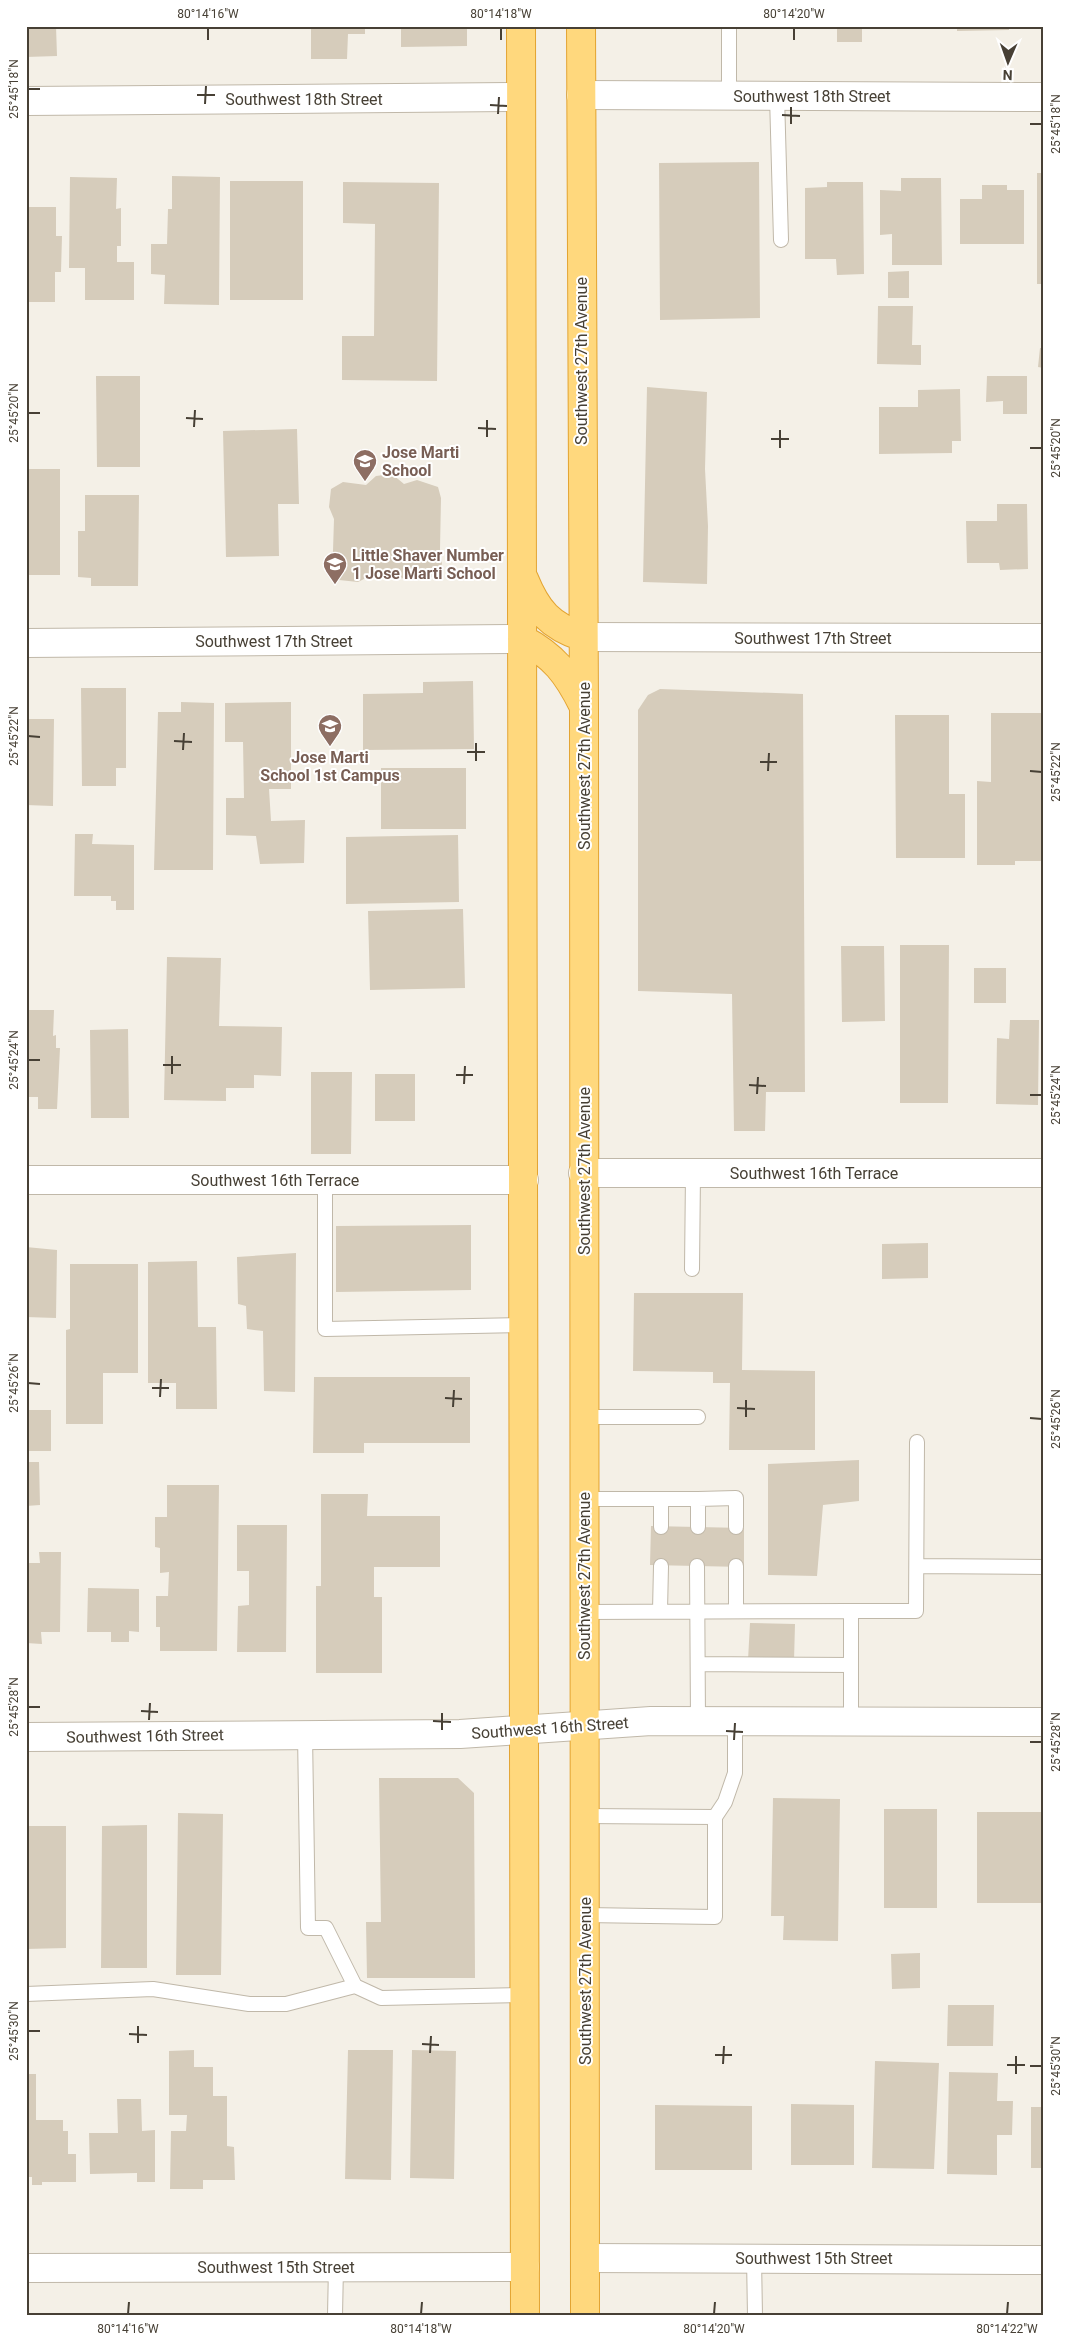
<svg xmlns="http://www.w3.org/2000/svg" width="1070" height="2342" viewBox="0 0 1070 2342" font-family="Roboto,sans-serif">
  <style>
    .building { fill: #d6ccbb }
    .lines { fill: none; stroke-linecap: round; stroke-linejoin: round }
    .service-casing { stroke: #c0b8a9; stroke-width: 16 }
    .minor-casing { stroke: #c0b8a9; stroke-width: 30 }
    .tertiary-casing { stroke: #c0b8a9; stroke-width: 30 }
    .trunk-casing { stroke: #e3a432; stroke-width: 30 }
    .service { stroke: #fff; stroke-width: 14 }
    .minor { stroke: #fff; stroke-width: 28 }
    .tertiary { stroke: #fff; stroke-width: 28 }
    .trunk { stroke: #ffd87d; stroke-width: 28 }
    .ticks { fill: none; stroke: #474035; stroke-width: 2 }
    .labels { text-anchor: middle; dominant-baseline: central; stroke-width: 4; stroke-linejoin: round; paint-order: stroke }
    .street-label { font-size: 16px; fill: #474035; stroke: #fff }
    .education-label { font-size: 16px; font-weight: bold; fill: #785e54; stroke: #fff; text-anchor: start }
    .neatline { fill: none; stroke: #474035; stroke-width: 2 }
    .ticks-label { font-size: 12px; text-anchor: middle; fill: #474035 }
  </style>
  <rect width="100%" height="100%" fill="#f4f0e7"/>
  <path class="building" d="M26 26H56L57 56 26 57Z
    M311 26H365V34H348L347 59H311Z
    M401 26H467V46L401 47Z
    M837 26H862V42H837Z
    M890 26H932V28H890Z
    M957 26H1009V30L957 31Z
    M759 162 760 318 660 320 659 163Z
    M1037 173H1044V284H1037Z
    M172 176 220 177 219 305 164 304 165 275 151 274V244H167L168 209H172Z
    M70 177 117 178 116 209 121 208V246H117V262H134V300H85V268H69Z
    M901 178H941L942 265H892V234L880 235V190L901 191Z
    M230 181H303V300H230Z
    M343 182 439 183 437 381 342 380V336H374L375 224 343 223Z
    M827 182H863L864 274 837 275 836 259H805V188L827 187Z
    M982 185H1007V190H1024V244H960V199H982Z
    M26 207H56V236H62L61 272H55V302H26Z
    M909 271V298H888V272Z
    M878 306H913L912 345H921V365L877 364Z
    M1040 348H1044V368L1038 367Z
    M96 376H140V467H97Z
    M987 376H1027V414H1003V401L986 402Z
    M647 387 707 392 705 469 708 526 707 584 643 582Z
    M960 389 961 441H952V453L879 454V407H918V390Z
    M297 429 299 504H278L279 556 226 557 223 431Z
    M26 469H60V575H26Z
    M392 474 404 484 417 480 438 487 441 498 440 549 442 564 437 574 427 580 370 576 358 582 339 580 329 567 333 551 334 519 329 507 331 489 343 482 366 485 376 476Z
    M85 495H139L138 586H91V578L78 577V531H85Z
    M997 504H1027L1028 569 1000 570 999 563H967L966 521H997Z
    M473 681 474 749 363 750V694L423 693V682Z
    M81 688H126V768H116V786H82Z
    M660 689 803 694 805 1092H766L765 1131H734L732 994 638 991V710L648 695Z
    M181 702 214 703 213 870H154L158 712H181Z
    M291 702V789H269L271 821 305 820 304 863 260 864 256 836 226 835V798H244L243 742H225V703Z
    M991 713H1044V861H1015V865H977V781L991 782Z
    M895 715H949V794H965V858H896Z
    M26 719H54L53 806 26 805Z
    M381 768H466V829H381Z
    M75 834H93L92 844 134 845V910H116V901H111V896H74Z
    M458 835 459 902 346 904V837Z
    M461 909H463L465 988 370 990 368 911Z
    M900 945H949L948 1103H900Z
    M841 946H884L885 1021 842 1022Z
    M167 957 221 958 219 1026 282 1027 281 1076 254 1075V1088H226V1101L164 1100Z
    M974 968H1006V1003H974Z
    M26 1010H54L53 1036 56 1035V1048H60L57 1109H38V1097H26Z
    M1010 1020H1039L1038 1105 996 1104 997 1038 1009 1039Z
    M128 1029 129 1118H91L90 1030Z
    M311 1072H352L351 1154H311Z
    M375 1074H415V1121H375Z
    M471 1225V1290L336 1292V1226Z
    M928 1243V1278L882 1279V1244Z
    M26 1247 57 1250 56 1318 26 1317Z
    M296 1253 295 1392 264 1391 263 1331 247 1329 246 1306 238 1304 237 1257Z
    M197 1261 198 1327H216L217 1409H176V1383H148V1262Z
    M70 1264H138V1373H103V1424H66V1330L70 1329Z
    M634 1293H743L742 1370 815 1371V1450H729L730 1383H713V1372L633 1371Z
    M314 1377H470V1443H364V1453H313Z
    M26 1410H51V1451H26Z
    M859 1460V1501L823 1505 817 1576 768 1575V1464Z
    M26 1462H39L40 1505 26 1506Z
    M167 1485H219L217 1651H160V1627H156V1596H168L169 1572 160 1573V1548L155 1547V1517H167Z
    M321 1494H368L367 1516H440V1567H374V1597H382V1673H316V1586H321Z
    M237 1525H287L286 1652H237L238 1606 249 1605V1571H237Z
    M651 1526 744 1528V1567L650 1565Z
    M39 1552H61L60 1632H41L42 1644 26 1643V1563H40Z
    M88 1588 139 1589V1632L129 1631V1642H111V1632H87Z
    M750 1623 795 1624 794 1661 748 1660Z
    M379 1778H458L474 1793 475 1978H367L366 1922H381Z
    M773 1798 840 1799 838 1941 783 1940 784 1916H771Z
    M884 1809H937V1908H884Z
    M977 1812H1041V1903H977Z
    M178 1813 223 1814 221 1975H176Z
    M147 1825V1968H101L102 1826Z
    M26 1826H66V1948L26 1949Z
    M920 1953V1988L892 1989 891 1954Z
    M948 2005H994L993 2046H947Z
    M194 2050V2067H213V2096H227V2146L234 2147 235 2180H203V2189H170L171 2131H186L187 2115H169V2051Z
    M348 2050H393L391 2180 345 2179Z
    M412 2050 456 2051 454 2179 410 2178Z
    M875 2061 939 2063 934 2169 872 2168Z
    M949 2072 998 2073 997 2101H1013L1012 2135H997V2175L947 2174Z
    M26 2074H36V2120H63V2131H68V2154H76V2182H42V2185H32V2177H26Z
    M117 2099H141L142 2131 155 2130V2182H137V2173L90 2174 89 2133H118Z
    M791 2104 854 2105V2165H791Z
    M655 2105 752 2106V2170H655Z
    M1031 2107H1044V2168H1031Z"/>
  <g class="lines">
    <g class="service-casing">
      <path id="service" d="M729 96V26
        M777 96 781 240
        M325 1180V1329L524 1325
        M692 1269 693 1173
        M584 1417H698
        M584 1499H698V1527
        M661 1499V1527
        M698 1499 736 1498V1527
        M697 1566 698 1720
        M736 1566V1611
        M917 1566 1044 1567
        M660 1611 661 1566
        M851 1611H916L917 1442
        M584 1612 851 1611V1720
        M698 1664 851 1665
        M305 1734 308 1928H326L355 1986 381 1998 526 1995
        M584 1816 715 1817
        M585 1915 715 1917V1817L725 1802 735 1773V1720
        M26 1994 153 1989 249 2004H286L355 1986
        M754 2258 755 2316
        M335 2316 336 2266"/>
    </g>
    <g class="minor-casing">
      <path id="minor" d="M581 95 1044 97
        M26 101 521 97
        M583 637 1044 638
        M26 643 522 639
        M583 1173H1044
        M26 1180H524
        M585 2258 1044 2260
        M26 2268 525 2267"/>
    </g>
    <g class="tertiary-casing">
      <path id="tertiary" d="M26 1737 460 1734 651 1721 1044 1722"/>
    </g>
    <g class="trunk-casing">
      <path id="trunk" d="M521 26 525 2316
        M581 26 584 708 585 2316
        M524 579C537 611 550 626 583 637
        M522 639C554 656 567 673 583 705"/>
    </g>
    <use href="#service" class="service"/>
    <use href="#minor" class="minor"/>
    <use href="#tertiary" class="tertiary"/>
    <use href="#trunk" class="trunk"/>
  </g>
  <path class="ticks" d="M208 40V28M501 40V28M794 40V28M28 89H40M197 95H215M205 104 206 86M490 105 507 106M498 114 499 97M782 115 800 116M791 124V107M1030 124H1042M28 413H40M186 418 203 419M194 427 195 410M478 428 496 429M487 437V420M771 439H789M780 448V430M1030 448H1042M28 736 40 737M174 741 192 742M183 750 184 733M467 752H485M476 761V743M760 762H777M768 771 769 753M1030 771 1042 772M28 1060H40M163 1065H181M172 1074V1056M456 1075H473M464 1084 465 1066M749 1085 766 1086M757 1094 758 1077M1030 1095H1042M28 1383 40 1384M152 1388H169M160 1397 161 1379M445 1398 462 1399M453 1407 454 1390M737 1408 755 1409M746 1417V1400M1030 1418 1042 1419M28 1707H40M141 1711 158 1712M149 1720 150 1703M433 1721 451 1722M442 1730V1713M726 1731 743 1732M734 1740 735 1723M1030 1742H1042M28 2031H40M129 2034 147 2035M138 2043V2026M422 2044 439 2045M430 2053 431 2036M715 2055H732M723 2064 724 2046M1007 2065H1025M1030 2066H1042M1016 2074V2056M128 2314 129 2302M421 2314 422 2302M714 2314 715 2302M1007 2314 1008 2302"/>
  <defs>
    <g id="school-pin" transform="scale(1.25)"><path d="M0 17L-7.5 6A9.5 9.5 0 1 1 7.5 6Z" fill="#8d6e63" stroke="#fff"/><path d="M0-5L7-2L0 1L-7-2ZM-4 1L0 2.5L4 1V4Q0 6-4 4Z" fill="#fff"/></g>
  </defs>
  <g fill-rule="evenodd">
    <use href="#school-pin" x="365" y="461"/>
    <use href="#school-pin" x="335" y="564"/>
    <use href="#school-pin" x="330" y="726"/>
  </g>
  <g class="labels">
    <g class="street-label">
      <text x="812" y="96">Southwest 18th Street</text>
      <text x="304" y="99">Southwest 18th Street</text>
      <text transform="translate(581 361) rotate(-90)">Southwest 27th Avenue</text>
      <text x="813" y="638">Southwest 17th Street</text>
      <text x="274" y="641">Southwest 17th Street</text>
      <text transform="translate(584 766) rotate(-90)">Southwest 27th Avenue</text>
      <text transform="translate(584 1171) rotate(-90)">Southwest 27th Avenue</text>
      <text x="814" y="1173">Southwest 16th Terrace</text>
      <text x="275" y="1180">Southwest 16th Terrace</text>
      <text transform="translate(584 1576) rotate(-90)">Southwest 27th Avenue</text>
      <text transform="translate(550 1728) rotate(-4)">Southwest 16th Street</text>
      <text transform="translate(145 1736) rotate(-1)">Southwest 16th Street</text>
      <text transform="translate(585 1981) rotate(-90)">Southwest 27th Avenue</text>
      <text x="814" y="2258">Southwest 15th Street</text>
      <text x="276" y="2267">Southwest 15th Street</text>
    </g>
    <g class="education-label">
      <text x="382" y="452">Jose Marti<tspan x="382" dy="18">School</tspan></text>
      <text x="352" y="555">Little Shaver Number<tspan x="352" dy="18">1 Jose Marti School</tspan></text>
      <text x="330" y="757" text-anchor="middle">Jose Marti<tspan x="330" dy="18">School 1st Campus</tspan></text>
    </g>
  </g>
  <rect width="1070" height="2342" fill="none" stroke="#ffffff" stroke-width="55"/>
  <g transform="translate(1008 62) rotate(182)" stroke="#ffffff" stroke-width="4" paint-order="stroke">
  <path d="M0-4L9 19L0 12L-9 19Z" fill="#474035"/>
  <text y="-8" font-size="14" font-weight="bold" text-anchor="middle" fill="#474035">N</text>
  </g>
  <rect x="28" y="28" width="1014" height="2286" class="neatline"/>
  <g class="ticks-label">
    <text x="208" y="18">80°14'16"W</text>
    <text x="501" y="18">80°14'18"W</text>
    <text x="794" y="18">80°14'20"W</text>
    <text transform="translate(14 89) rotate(-90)" y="4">25°45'18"N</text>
    <text transform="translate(1056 124) rotate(-90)" y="4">25°45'18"N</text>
    <text transform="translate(14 413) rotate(-90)" y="4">25°45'20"N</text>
    <text transform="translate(1056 448) rotate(-90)" y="4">25°45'20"N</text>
    <text transform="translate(14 736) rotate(-90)" y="4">25°45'22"N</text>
    <text transform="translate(1056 772) rotate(-90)" y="4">25°45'22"N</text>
    <text transform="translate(14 1060) rotate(-90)" y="4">25°45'24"N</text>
    <text transform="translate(1056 1095) rotate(-90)" y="4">25°45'24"N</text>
    <text transform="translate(14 1383) rotate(-90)" y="4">25°45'26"N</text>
    <text transform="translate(1056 1419) rotate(-90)" y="4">25°45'26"N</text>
    <text transform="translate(14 1707) rotate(-90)" y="4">25°45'28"N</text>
    <text transform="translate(1056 1742) rotate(-90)" y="4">25°45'28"N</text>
    <text transform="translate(14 2031) rotate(-90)" y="4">25°45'30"N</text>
    <text transform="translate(1056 2066) rotate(-90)" y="4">25°45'30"N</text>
    <text x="128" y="2333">80°14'16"W</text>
    <text x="421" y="2333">80°14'18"W</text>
    <text x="714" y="2333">80°14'20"W</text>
    <text x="1007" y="2333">80°14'22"W</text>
  </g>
</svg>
